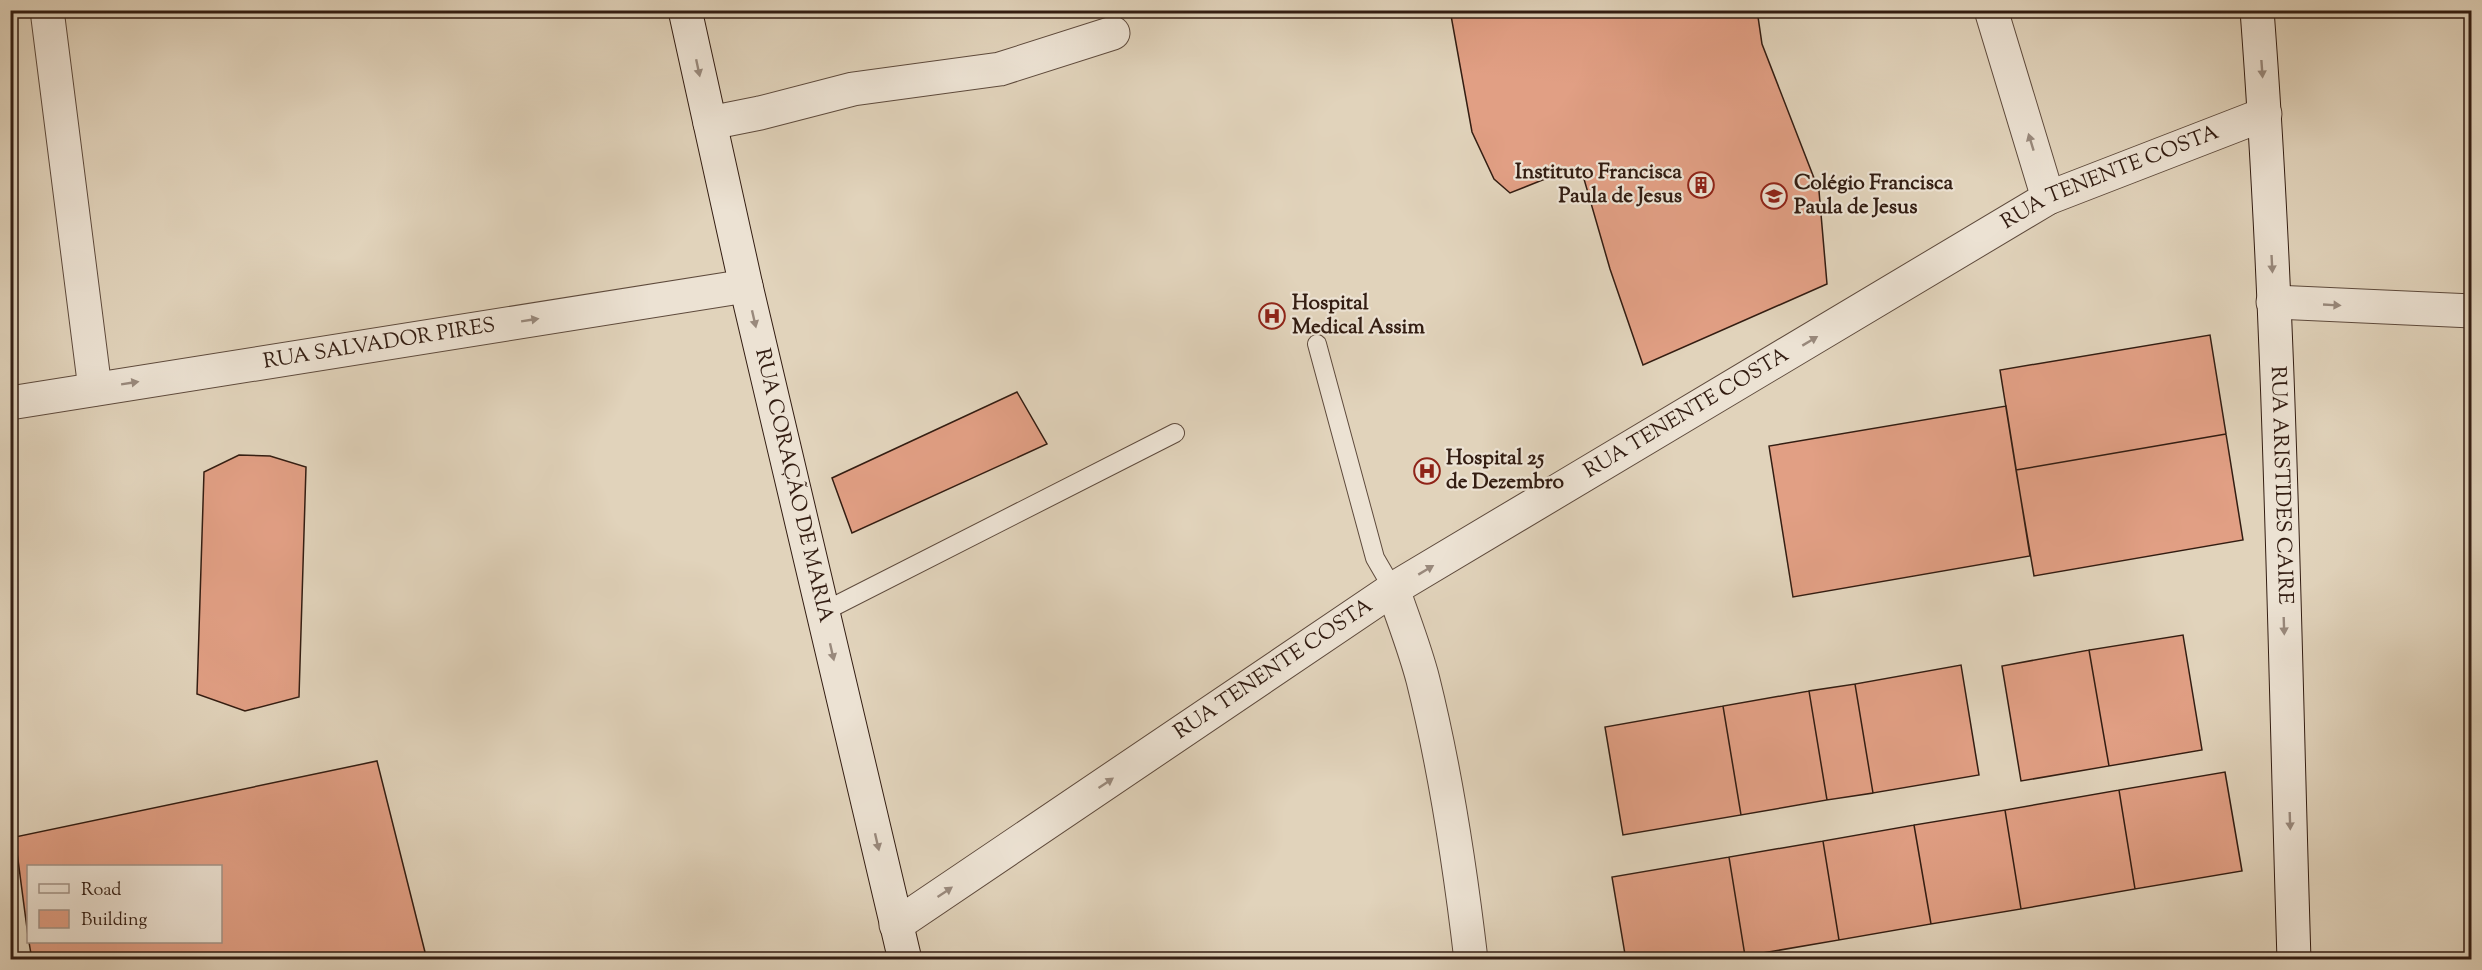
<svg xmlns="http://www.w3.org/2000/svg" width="2482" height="970" viewBox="0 0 2482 970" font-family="'Sorts Mill Goudy',serif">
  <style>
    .building { fill: #e19f84; stroke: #331d12; stroke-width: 1.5 }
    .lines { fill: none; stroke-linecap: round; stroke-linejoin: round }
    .lane-casing { stroke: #5e4a3c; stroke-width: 20 }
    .street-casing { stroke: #5e4a3c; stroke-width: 35 }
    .secondary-casing { stroke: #331d12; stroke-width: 35 }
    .lane { stroke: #ece2d3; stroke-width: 18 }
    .street { stroke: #ece2d3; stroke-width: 33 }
    .secondary { stroke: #ece2d3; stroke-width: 33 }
    .oneway { fill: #99897c }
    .labels { text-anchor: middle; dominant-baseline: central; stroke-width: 4.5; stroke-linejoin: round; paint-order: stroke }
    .poi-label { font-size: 21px; font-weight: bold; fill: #331d12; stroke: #ece2d3; text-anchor: start }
    .street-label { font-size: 21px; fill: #331d12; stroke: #ece2d3 }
  </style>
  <rect width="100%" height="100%" fill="#e1d3bb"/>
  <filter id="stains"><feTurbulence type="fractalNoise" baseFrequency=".00333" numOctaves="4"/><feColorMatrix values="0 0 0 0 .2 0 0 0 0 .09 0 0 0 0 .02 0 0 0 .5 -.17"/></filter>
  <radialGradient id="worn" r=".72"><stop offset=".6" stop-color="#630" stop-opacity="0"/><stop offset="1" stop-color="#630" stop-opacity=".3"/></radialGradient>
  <path class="building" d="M1450 10H1757L1762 44 1819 191 1827 284 1643 365 1610 269 1582 172 1545 179 1510 193 1494 179 1472 132Z
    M2210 335 2226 434 2016 470 2000 370Z
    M1017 392 1047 444 852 533 832 478Z
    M2006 406 2030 556 1793 597 1769 446Z
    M2226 434 2243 540 2034 576 2016 470Z
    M239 455 270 456 306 467 299 697 245 711 197 694 204 472Z
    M2183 635 2202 750 2109 766 2089 650Z
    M2089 650 2109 766 2021 781 2002 666Z
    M1961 665 1979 775 1873 793 1855 684Z
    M1855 684 1873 793 1827 800 1809 691Z
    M1809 691 1827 800 1741 815 1723 706Z
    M1723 706 1741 815 1623 835 1605 727Z
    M377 761 427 960H32L29 942H220V866H28V936L15 837Z
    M2225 772 2242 871 2135 889 2119 790Z
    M2119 790 2135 889 2021 909 2005 810Z
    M2005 810 2021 909 1931 924 1914 825Z
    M1914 825 1931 924 1839 940 1823 841Z
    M1823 841 1839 940 1745 956 1729 857Z
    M1729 857 1745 956 1725 960H1626L1612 877Z"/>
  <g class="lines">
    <g class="lane-casing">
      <path id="lane" d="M1317 344 1375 558 1393 589
        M823 612 1175 433"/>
    </g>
    <g class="street-casing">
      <g id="street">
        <path d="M47 10 95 389"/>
        <path d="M1991 10 2048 198"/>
        <path d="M710 123 760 113 853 89 1000 69 1113 33"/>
        <path d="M2273 302 2472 311"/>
        <path id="s1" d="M10 403 746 286"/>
        <path d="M1393 589C1403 619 1415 649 1423 680 1446 772 1460 866 1471 960"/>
        <path id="s2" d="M896 925 1393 589 2048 198 2265 114"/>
      </g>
    </g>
    <g class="secondary-casing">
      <g id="secondary">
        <path id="s3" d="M685 10 746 286 905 960"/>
        <path id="s4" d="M2257 10C2281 326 2284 643 2294 960"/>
      </g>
    </g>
    <use href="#lane" class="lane"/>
    <use href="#street" class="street"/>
    <use href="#secondary" class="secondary"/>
  </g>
  <defs><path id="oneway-solid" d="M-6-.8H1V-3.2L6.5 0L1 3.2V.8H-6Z" transform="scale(1.5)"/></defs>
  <g class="oneway">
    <use href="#oneway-solid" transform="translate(698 68) rotate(78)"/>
    <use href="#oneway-solid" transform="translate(2262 69) rotate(86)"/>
    <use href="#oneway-solid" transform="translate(2031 142) rotate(-107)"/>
    <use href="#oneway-solid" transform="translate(2272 264) rotate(87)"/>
    <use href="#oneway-solid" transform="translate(2332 305) rotate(3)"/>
    <use href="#oneway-solid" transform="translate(754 319) rotate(77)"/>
    <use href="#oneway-solid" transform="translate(530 320) rotate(-9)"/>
    <use href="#oneway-solid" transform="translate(1810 341) rotate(-31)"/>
    <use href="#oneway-solid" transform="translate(130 383) rotate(-9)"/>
    <use href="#oneway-solid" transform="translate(1426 570) rotate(-31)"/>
    <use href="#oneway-solid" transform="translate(2284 626) rotate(88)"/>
    <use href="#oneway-solid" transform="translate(832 652) rotate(77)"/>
    <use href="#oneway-solid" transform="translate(1106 783) rotate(-34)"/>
    <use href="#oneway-solid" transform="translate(2290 821) rotate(88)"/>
    <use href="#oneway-solid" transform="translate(877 842) rotate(77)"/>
    <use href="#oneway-solid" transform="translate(945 892) rotate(-34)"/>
  </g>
  <defs>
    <g id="building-ring" transform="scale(1.35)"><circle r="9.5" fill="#ece2d3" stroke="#8f2418" stroke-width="1.5"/><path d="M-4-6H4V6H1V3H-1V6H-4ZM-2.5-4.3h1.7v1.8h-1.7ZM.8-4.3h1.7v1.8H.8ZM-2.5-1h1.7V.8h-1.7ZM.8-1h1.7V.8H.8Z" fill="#8f2418"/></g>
    <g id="school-ring" transform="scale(1.35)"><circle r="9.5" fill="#ece2d3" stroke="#8f2418" stroke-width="1.5"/><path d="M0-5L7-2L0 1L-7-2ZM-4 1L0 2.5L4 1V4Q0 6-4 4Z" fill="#8f2418"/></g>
    <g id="hospital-ring" transform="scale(1.35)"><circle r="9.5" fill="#ece2d3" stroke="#8f2418" stroke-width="1.5"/><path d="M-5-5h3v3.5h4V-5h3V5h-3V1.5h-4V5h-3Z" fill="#8f2418"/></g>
  </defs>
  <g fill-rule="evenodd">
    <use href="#building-ring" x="1701" y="185"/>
    <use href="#school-ring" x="1774" y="196"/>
    <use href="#hospital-ring" x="1272" y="316"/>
    <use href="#hospital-ring" x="1427" y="471"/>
  </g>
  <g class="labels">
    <g class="poi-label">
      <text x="1682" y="173" text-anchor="end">Instituto Francisca<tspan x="1682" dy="24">Paula de Jesus</tspan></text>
      <text x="1794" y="184">Colégio Francisca<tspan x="1794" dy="24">Paula de Jesus</tspan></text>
      <text x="1292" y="304">Hospital<tspan x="1292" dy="24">Medical Assim</tspan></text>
      <text x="1446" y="459">Hospital 25<tspan x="1446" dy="24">de Dezembro</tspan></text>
    </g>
    <g class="street-label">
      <text stroke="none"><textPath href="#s2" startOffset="1428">RUA TENENTE COSTA</textPath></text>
      <text stroke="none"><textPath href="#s1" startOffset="374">RUA SALVADOR PIRES</textPath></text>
      <text stroke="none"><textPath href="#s2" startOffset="942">RUA TENENTE COSTA</textPath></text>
      <text stroke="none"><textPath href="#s4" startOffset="476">RUA ARISTIDES CAIRE</textPath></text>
      <text stroke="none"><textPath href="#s3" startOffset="488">RUA CORAÇÃO DE MARIA</textPath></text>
      <text stroke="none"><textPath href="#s2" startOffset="456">RUA TENENTE COSTA</textPath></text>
    </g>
  </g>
  <rect width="2482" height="970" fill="none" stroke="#e1d3bb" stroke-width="36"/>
  <rect x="12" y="12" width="2458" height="946" fill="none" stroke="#331d12" stroke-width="3"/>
  <rect x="18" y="18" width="2446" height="934" fill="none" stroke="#331d12" stroke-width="1.5"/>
  <rect x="27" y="865" width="195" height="78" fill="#ece2d3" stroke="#a29386" stroke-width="1.5"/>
  <rect x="39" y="884" width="30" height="9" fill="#ece2d3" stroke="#a29386" stroke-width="1.5"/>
  <text x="81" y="895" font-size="18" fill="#331d12">Road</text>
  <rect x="39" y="910" width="30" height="18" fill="#e19f84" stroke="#a29386" stroke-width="1.5"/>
  <text x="81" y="925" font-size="18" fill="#331d12">Building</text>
  <rect width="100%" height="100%" filter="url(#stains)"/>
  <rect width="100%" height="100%" fill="url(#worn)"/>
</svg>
